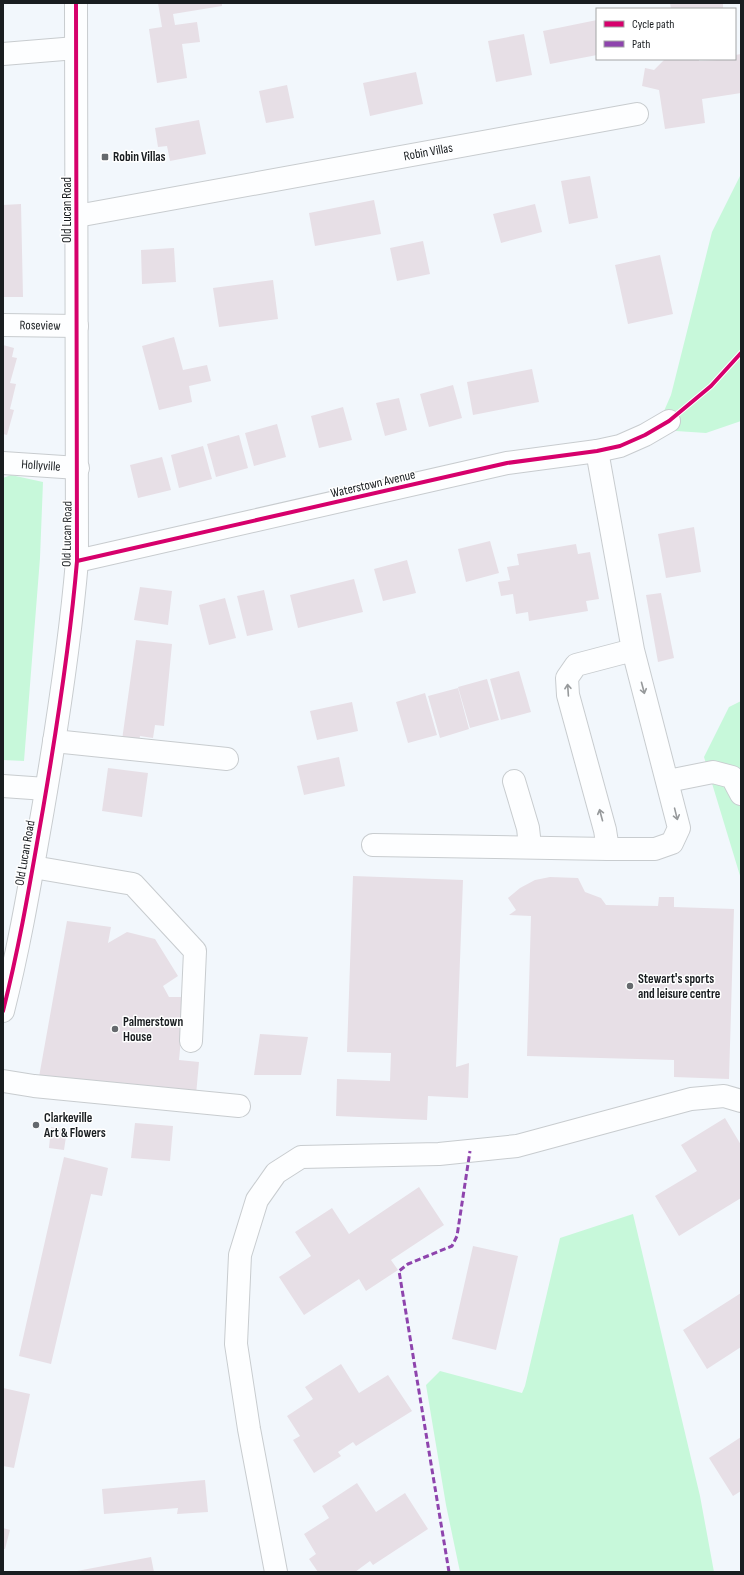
<svg xmlns="http://www.w3.org/2000/svg" width="744" height="1575" viewBox="0 0 744 1575" font-family="'Sofia Sans Condensed',sans-serif">
  <style>
    .green { fill: #c7f8da }
    .building { fill: #e7dfe6 }
    .lines { fill: none; stroke-linecap: round; stroke-linejoin: round }
    .minor-casing { stroke: #c8cccf; stroke-width: 24 }
    .minor { stroke: #fdfeff; stroke-width: 22 }
    .quiet { stroke: #8e44ad; stroke-width: 3; stroke-dasharray: 6 3; stroke-linecap: butt }
    .cycleway-casing { stroke: #fff; stroke-width: 6 }
    .cycleway { stroke: #d6006c; stroke-width: 4 }
    .oneway { stroke: #96999b }
    .poi-dot { fill: #65696d; stroke: #fff; stroke-width: 1.5 }
    .labels { text-anchor: middle; dominant-baseline: central; stroke-width: 3; stroke-linejoin: round; paint-order: stroke }
    .street-label { font-size: 13px; fill: #191d20; stroke: #fff }
    .poi-label { font-size: 13px; font-weight: bold; fill: #191d20; stroke: #fff; text-anchor: start }
  </style>
  <rect width="100%" height="100%" fill="#f2f7fc"/>
  <path class="green" d="M741 174V421L706 433 676 431 664 411 671 395 712 232Z
    M11 475 43 482 40 558 24 761 3 760V478Z
    M741 701V879L704 757 729 707Z
    M633 1214 700 1496 714 1572H460L446 1505 426 1385 440 1371 522 1393 525 1386 560 1238Z"/>
  <path class="building" d="M158 3H222V6L173 14 175 25 197 22 200 42 182 44 187 78 157 83 149 29 162 27Z
    M670 3H723V9H671Z
    M597 20V55L550 64 543 31Z
    M524 34 532 75 496 82 488 41Z
    M741 54V93L702 99 705 123 665 129 659 90 642 86 645 68 654 70 665 59H699V61L735 59V55Z
    M416 72 423 104 370 116 363 83Z
    M287 85 294 118 266 123 259 91Z
    M199 120 206 154 170 161 167 146 158 147 155 128Z
    M590 176 598 218 569 224 561 181Z
    M374 200 381 234 315 246 309 213Z
    M21 204 23 297H3V205Z
    M535 204 542 232 501 243 493 214Z
    M423 241 430 274 397 281 390 248Z
    M174 248 176 282 142 284 141 250Z
    M660 255 673 314 628 324 615 265Z
    M273 280 278 319 219 327 213 288Z
    M174 337 183 370 207 365 211 381 189 386 192 402 159 410 142 346Z
    M3 345 14 348 12 357 17 358 10 383 16 384 10 409 14 410 7 435 3 434Z
    M532 369 539 402 473 415 467 382Z
    M453 385 462 418 429 427 420 394Z
    M399 398 407 430 385 436 376 403Z
    M343 407 352 440 319 448 311 416Z
    M277 424 286 457 254 466 245 433Z
    M239 435 248 468 216 477 207 444Z
    M203 446 212 479 179 488 171 455Z
    M162 457 171 490 138 498 130 465Z
    M694 527 701 572 666 578 658 534Z
    M490 541 499 573 466 582 458 549Z
    M576 544 578 554 590 552 599 599 586 601 588 611 529 621 528 612 516 614 513 594 501 596 498 582 510 580 507 567 519 565 517 554Z
    M407 560 416 593 383 601 374 569Z
    M354 579 363 612 298 628 290 595Z
    M140 587 172 591 168 625 134 620Z
    M264 590 273 630 247 636 237 596Z
    M661 593 674 658 658 662 646 595Z
    M225 598 236 638 209 645 199 605Z
    M136 640 172 644 164 726 155 725 153 738 140 736 139 742 122 740Z
    M519 671 531 712 501 720 490 679Z
    M487 679 499 720 470 728 458 687Z
    M458 688 469 729 440 738 428 696Z
    M425 693 437 735 408 743 396 702Z
    M352 702 358 731 317 740 310 711Z
    M339 757 345 786 304 795 297 766Z
    M108 768 148 773 142 817 102 811Z
    M353 876 463 880 456 1067 469 1063 468 1098 428 1096 427 1120 336 1116 337 1079 390 1081 391 1053 347 1052Z
    M550 877 578 878 585 892 601 898 606 905 658 906 659 897H674V907L734 909 729 1079 674 1077V1060L527 1056 531 916 509 915 516 910 508 898 520 888 535 880Z
    M67 921 111 927 108 943 127 932 155 939 178 976 163 986 169 997H185L179 1060 199 1062 196 1095 39 1077Z
    M260 1034 308 1037 301 1075H254Z
    M725 1118 741 1145V1198L679 1236 655 1196 697 1171 681 1145Z
    M135 1123 173 1126 170 1161 131 1158Z
    M51 1127 67 1130 64 1150 49 1148Z
    M64 1157 108 1168 102 1196 91 1194 51 1364 19 1356Z
    M419 1187 444 1225 391 1260 398 1270 366 1291 359 1279 304 1315 279 1277 311 1256 295 1232 332 1208 349 1234Z
    M473 1246 518 1256 496 1350 452 1339Z
    M741 1293V1347L707 1369 683 1330Z
    M341 1364 359 1393 388 1375 412 1411 356 1446 353 1442 338 1452 341 1456 314 1473 293 1440 300 1436 287 1416 313 1399 305 1387Z
    M3 1388 30 1394 14 1468 3 1466Z
    M741 1437V1491L733 1496 709 1458Z
    M205 1480 208 1512 177 1514 178 1508 104 1514 102 1489Z
    M357 1483 376 1512 405 1493 428 1529 373 1565 370 1561 355 1572H318L309 1559 316 1554 304 1534 329 1518 322 1506Z
    M3 1528 10 1530 5 1549H3Z
    M151 1557 154 1572H77V1571Z"/>
  <g class="lines">
    <g class="minor-casing">
      <g id="minor">
        <path d="M3 54 76 48"/>
        <path id="s1" d="M77 216 637 114"/>
        <path id="s2" d="M3 325 77 326"/>
        <path d="M597 451 633 650 679 828 672 843 655 849H608L605 830 568 695 567 678 576 665 633 650"/>
        <path id="s3" d="M3 463 78 468"/>
        <path d="M77 561 507 463 597 451 620 446 645 435 669 421"/>
        <path d="M54 741 227 759"/>
        <path d="M514 781 528 828 530 846"/>
        <path d="M668 781 713 772 732 777 741 794"/>
        <path d="M3 786 46 789"/>
        <path d="M373 845 608 849"/>
        <path d="M33 867 133 884 195 951 191 1041"/>
        <path d="M3 1011C20 944 31 877 43 809 57 727 70 644 77 561L76 3"/>
        <path d="M3 1081 34 1086 239 1106"/>
        <path d="M276 1572 249 1429 236 1344 240 1255 257 1200 276 1173 301 1157 439 1154 517 1146 691 1099 724 1096 741 1101"/>
      </g>
    </g>
    <use href="#minor" class="minor"/>
    <path class="quiet" d="M449 1572 399 1271 408 1264 452 1246 457 1236 470 1151"/>
    <g class="cycleway-casing">
      <path id="cycleway" d="M77 561 507 463 597 451 620 446 645 435 669 421 711 386 741 353
        M3 1011C20 944 31 877 43 809 57 727 70 644 77 561L76 3"/>
    </g>
    <use href="#cycleway" class="cycleway"/>
  </g>
  <defs><path id="oneway-shaft" d="M-6 0H5M1.5-3L5.5 0L1.5 3" fill="none" stroke-width="1.6" stroke-linecap="round" stroke-linejoin="round"/></defs>
  <g class="oneway">
    <use href="#oneway-shaft" transform="translate(643 688) rotate(75)"/>
    <use href="#oneway-shaft" transform="translate(568 690) rotate(-94)"/>
    <use href="#oneway-shaft" transform="translate(676 814) rotate(76)"/>
    <use href="#oneway-shaft" transform="translate(601 815) rotate(-105)"/>
  </g>
  <g class="poi-dot">
    <rect x="101" y="153" width="8" height="8" rx="2"/>
    <circle cx="630" cy="986" r="4"/>
    <circle cx="115" cy="1029" r="4"/>
    <circle cx="36" cy="1125" r="4"/>
  </g>
  <g class="labels">
    <g class="street-label">
      <text stroke="none"><textPath href="#s1" startOffset="357">Robin Villas</textPath></text>
      <text transform="translate(67 210) rotate(-90)">Old Lucan Road</text>
      <text stroke="none"><textPath href="#s2" startOffset="37">Roseview</textPath></text>
      <text stroke="none"><textPath href="#s3" startOffset="38">Hollyville</textPath></text>
      <text transform="translate(373 484) rotate(-13)">Waterstown Avenue</text>
      <text transform="translate(67 534) rotate(-89)">Old Lucan Road</text>
      <text transform="translate(25 853) rotate(-80)">Old Lucan Road</text>
    </g>
    <g class="poi-label">
      <text x="113" y="157">Robin Villas</text>
      <text x="638" y="979">Stewart's sports<tspan x="638" dy="15">and leisure centre</tspan></text>
      <text x="123" y="1022">Palmerstown<tspan x="123" dy="15">House</tspan></text>
      <text x="44" y="1118">Clarkeville<tspan x="44" dy="15">Art &amp; Flowers</tspan></text>
    </g>
  </g>
  <rect width="744" height="1575" fill="none" stroke="#191d20" stroke-width="8"/>
  <rect x="596" y="8" width="140" height="52" fill="#ffffff" stroke="#a3a5a6"/>
  <rect x="604" y="21" width="20" height="6" fill="#d6006c" stroke="#a3a5a6"/>
  <text x="632" y="28" font-size="12" fill="#191d20">Cycle path</text>
  <rect x="604" y="41" width="20" height="6" fill="#8e44ad" stroke="#a3a5a6"/>
  <text x="632" y="48" font-size="12" fill="#191d20">Path</text>
</svg>
